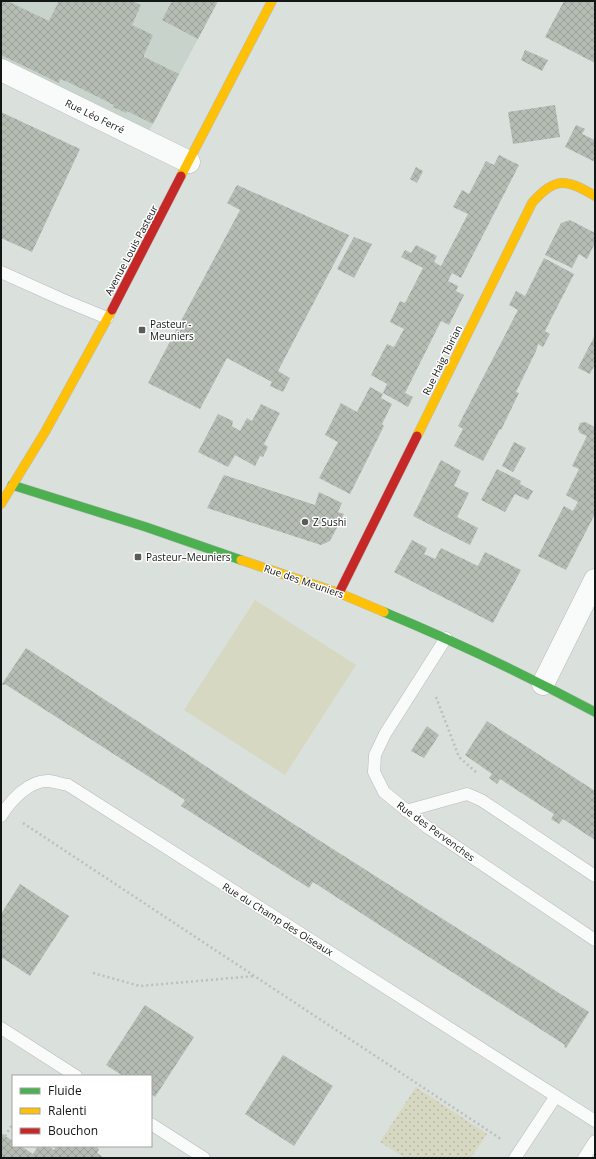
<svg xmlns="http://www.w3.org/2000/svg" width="596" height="1159" viewBox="0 0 596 1159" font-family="'Open Sans',sans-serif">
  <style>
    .built { fill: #c7d3cb }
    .park { fill: url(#park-dots) }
    .pitch { fill: #d6d8c1 }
    .building { fill: url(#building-cross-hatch) }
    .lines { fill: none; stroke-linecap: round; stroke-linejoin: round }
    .lane-casing { stroke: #b6bbb7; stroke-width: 13 }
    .street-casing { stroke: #b6bbb7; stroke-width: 23 }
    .fast-casing { stroke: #b6bbb7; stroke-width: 10 }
    .slow-casing { stroke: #b6bbb7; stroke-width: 10 }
    .jam-casing { stroke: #b6bbb7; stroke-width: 10 }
    .path { stroke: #bdbebe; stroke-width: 2.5; stroke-dasharray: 2 3; stroke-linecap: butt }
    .lane { stroke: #f9fafa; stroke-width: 12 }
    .street { stroke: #f9fafa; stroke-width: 22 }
    .fast { stroke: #4caf50; stroke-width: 9 }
    .slow { stroke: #ffc107; stroke-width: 9 }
    .jam { stroke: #c62828; stroke-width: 9 }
    .poi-dot { fill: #585d5a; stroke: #fff; stroke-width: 1.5 }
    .labels { text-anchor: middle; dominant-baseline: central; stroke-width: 3; stroke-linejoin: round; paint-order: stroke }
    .street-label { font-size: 10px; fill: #121614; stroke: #fff }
    .poi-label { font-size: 10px; fill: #121614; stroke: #fff; text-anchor: start }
  </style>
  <defs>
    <pattern id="park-dots" width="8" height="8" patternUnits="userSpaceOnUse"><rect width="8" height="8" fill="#d6d8c1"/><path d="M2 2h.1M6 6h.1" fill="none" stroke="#b7b9a5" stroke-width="1.8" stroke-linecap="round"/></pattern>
    <pattern id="building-cross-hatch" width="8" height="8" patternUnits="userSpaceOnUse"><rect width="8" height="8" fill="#b5bcb3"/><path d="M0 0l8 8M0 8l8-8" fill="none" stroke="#9ba199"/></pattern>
  </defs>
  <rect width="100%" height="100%" fill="#dae0dc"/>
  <path class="built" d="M1 1H218L149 131 1 60Z"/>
  <path class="park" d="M416 1087 487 1134 471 1158H405L380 1142Z"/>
  <path class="pitch" d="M255 600 356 665 285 775 184 710Z"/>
  <path class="building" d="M1 1H7L49 21 59 1H132L141 5 132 25 153 35 144 55V57L179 74 153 124 127 111 126 113 113 107 114 105 109 103H110L68 82 60 79 59 83 1 55Z
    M172 1H218L198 39 162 20Z
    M564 1H595V63L545 37Z
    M525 50 548 60 542 71 521 60Z
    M555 105 560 137 513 144 508 112Z
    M1 112 80 149 32 252 1 238Z
    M576 125 585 129 582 134 595 140V162L565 147Z
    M499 155 519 165 461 278 452 273 448 281 458 286 456 291 464 295 449 325 441 321 405 393 413 397 408 407 383 393 387 384 371 375 387 344 394 347 404 329 390 322 400 301 405 303 423 268 401 257 405 250 411 253 416 245 437 256 434 262 441 266 468 214 453 207 462 190 469 194 486 161 494 165Z
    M416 167 423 171 417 183 410 179Z
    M237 185 349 235 278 371 290 378 283 392 270 386 272 382 227 358 200 409 148 383 240 210 227 203Z
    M570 220 595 233V243L587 259 579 254 572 268 545 255 561 223Z
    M354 237 372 244 354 278 337 269Z
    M544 258 574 274 545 331 550 334 543 347 538 344 536 351 516 392 519 393 501 430 500 429 483 461 454 446 463 429 458 426 518 310 509 305 516 291 525 296Z
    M595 335V364L590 374 578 368Z
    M370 387 383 394 381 398 392 404 382 424 384 426 350 494 319 478 338 442 325 435 341 403 357 412Z
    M261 404 280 413 264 444 268 447 263 457 260 456 255 466 235 455 228 467 198 452 218 414 233 421 232 426 240 431 247 418 252 421Z
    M585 422 595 427V514L566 570 538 556 564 506 573 511 578 502 566 495 579 469 572 466 587 436 580 433 578 429 580 423Z
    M514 442 526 448 513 472 502 466Z
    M441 460 461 471 454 486 469 493 457 517 478 528 470 545 413 516Z
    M497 469 521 481 520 484 533 491 528 500 515 494 505 512 481 500Z
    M224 475 315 505 319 492 342 503 338 512 344 514 330 541 321 545 207 508Z
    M412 540 427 548 424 554 435 559 441 548 478 566 485 552 521 570 493 623 394 572Z
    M26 648 189 755 256 800 589 1012 566 1048 564 1047 565 1045 313 882 309 888 181 806 185 800 5 684 4 685 2 684Z
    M487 721 595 791V840L563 819 559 824 551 819 554 814 500 779 497 784 489 778 492 774 465 755Z
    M427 726 439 735 424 758 411 751Z
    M20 884 69 916 30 976 1 957V914Z
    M145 1005 194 1037 155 1097 151 1094V1076H123L106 1065Z
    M283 1055 333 1086 294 1146 245 1114Z
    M1 1133 13 1141V1146H21L33 1154 38 1146 40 1148 42 1146H48L54 1150 56 1146H95L99 1149 97 1153 104 1158H1Z"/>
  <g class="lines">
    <g class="lane-casing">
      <path id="lane" d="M1 272 61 299 107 318
        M446 638 385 734 375 755 374 772 384 792 427 827 595 940
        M406 811 467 794 481 800 595 876
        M1 816C11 800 29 780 49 781 55 782 62 784 68 785L595 1121
        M1 1028 76 1076
        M151 1124 204 1158
        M515 1158 556 1096
        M584 1158 595 1141"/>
    </g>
    <g class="street-casing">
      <path id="street" d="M1 70 189 162
        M543 684 595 580"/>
    </g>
    <g class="fast-casing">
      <path id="fast" d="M12 485 146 527 241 560
        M384 612C456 642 526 675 595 712"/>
    </g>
    <g class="slow-casing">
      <path id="slow" d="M181 176 272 1
        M417 436 532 203C555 176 567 179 595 196
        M1 504 45 432 112 310
        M241 560 339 593 384 612"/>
    </g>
    <g class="jam-casing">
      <path id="jam" d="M112 310 181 176
        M339 593 417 436"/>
    </g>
    <path class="path" d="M436 697 459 757 477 773
      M23 823 501 1139
      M93 973 140 986 255 976
      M5 1136 13 1123"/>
    <use href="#lane" class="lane"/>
    <use href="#street" class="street"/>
    <use href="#fast" class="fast"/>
    <use href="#slow" class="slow"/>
    <use href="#jam" class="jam"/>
  </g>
  <g class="poi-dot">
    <rect x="138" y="326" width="8" height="8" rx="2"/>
    <circle cx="305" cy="522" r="4"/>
    <rect x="134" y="553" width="8" height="8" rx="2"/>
  </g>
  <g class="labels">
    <g class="street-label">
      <text transform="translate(95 116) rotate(26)">Rue Léo Ferré</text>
      <text transform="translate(131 250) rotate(-62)">Avenue Louis Pasteur</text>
      <text transform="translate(442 360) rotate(-64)">Rue Haig Tbirian</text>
      <text transform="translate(304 581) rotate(19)">Rue des Meuniers</text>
      <text transform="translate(436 831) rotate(36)">Rue des Pervenches</text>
      <text transform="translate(278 919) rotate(32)">Rue du Champ des Oiseaux</text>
    </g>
    <g class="poi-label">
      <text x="150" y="324">Pasteur -<tspan x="150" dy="12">Meuniers</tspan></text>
      <text x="313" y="522">Z Sushi</text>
      <text x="146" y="557">Pasteur–Meuniers</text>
    </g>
  </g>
  <rect width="596" height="1159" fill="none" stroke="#121614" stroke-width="4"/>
  <rect x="12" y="1075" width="140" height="72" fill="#ffffff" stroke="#a0a2a1"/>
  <rect x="20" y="1088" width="20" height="6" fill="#4caf50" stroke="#a0a2a1"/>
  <text x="48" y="1095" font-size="12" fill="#121614">Fluide</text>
  <rect x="20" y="1108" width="20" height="6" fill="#ffc107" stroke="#a0a2a1"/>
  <text x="48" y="1115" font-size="12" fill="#121614">Ralenti</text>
  <rect x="20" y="1128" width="20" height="6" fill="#c62828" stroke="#a0a2a1"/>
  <text x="48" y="1135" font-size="12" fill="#121614">Bouchon</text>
</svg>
